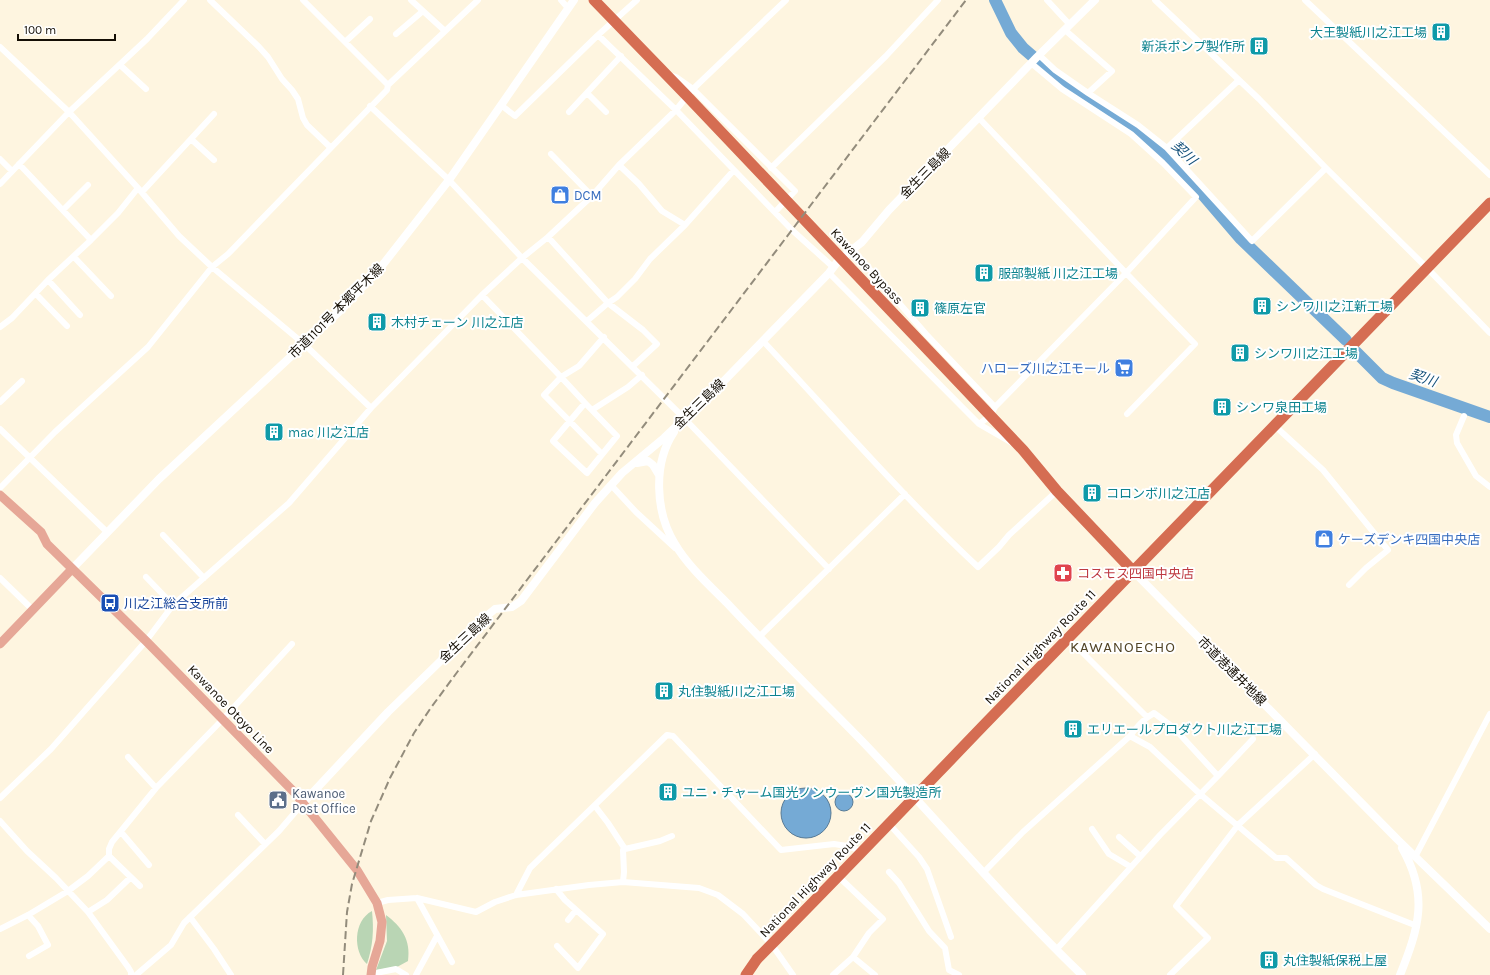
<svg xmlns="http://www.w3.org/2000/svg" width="1490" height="975" viewBox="0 0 1490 975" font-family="Karla,'Noto Sans JP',sans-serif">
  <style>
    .green { fill: #b9d5b4 }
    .water { fill: #75aad5; stroke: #587b96 }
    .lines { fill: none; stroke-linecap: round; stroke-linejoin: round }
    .river { stroke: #75aad5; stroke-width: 12 }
    .street { stroke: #fff; stroke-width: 6 }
    .secondary { stroke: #fff; stroke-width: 8 }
    .primary { stroke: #e6a797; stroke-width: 9 }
    .highway { stroke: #d56d52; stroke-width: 11 }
    .rail { stroke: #938c7c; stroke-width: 2; stroke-dasharray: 8 4; stroke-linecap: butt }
    .labels { text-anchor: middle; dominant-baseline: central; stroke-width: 4; stroke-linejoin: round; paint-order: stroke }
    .culture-label { font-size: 13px; fill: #0d838f; stroke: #fff; text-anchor: start }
    .street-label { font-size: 13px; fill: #140e04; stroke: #fff }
    .shop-label { font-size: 13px; fill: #366cbe; stroke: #fff; text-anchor: start }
    .health-label { font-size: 13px; fill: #be3a42; stroke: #fff; text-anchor: start }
    .transit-label { font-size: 13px; fill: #164399; stroke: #fff; text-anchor: start }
    .service-label { font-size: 13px; fill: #4e5e75; stroke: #fff; text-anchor: start }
    .water-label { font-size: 14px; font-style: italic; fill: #13507a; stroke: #fff }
    .quarter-label { font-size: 15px; letter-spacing: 1px; fill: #514426; stroke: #fff }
  </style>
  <rect width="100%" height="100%" fill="#fef5e0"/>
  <path class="green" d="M372 911C374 930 373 946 367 964 353 952 353 921 372 911Z
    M386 915C402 927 411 940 408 961L397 967 376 970 387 941Z"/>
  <path class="water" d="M781 813a25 25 0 1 1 50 0a25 25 0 1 1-50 0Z
    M835 802a9 9 0 1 1 18 0a9 9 0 1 1-18 0Z"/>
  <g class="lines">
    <path class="river" d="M995 0 1011 33 1023 48 1052 73 1074 89 1140 133 1166 157 1187 176 1241 239 1346 340
      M1356 352 1382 378 1393 383 1490 417"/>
    <path class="street" d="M210 0 259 47 268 57 282 79 292 90 298 99 303 118 307 125 330 147
      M411 0 445 31
      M561 0 568 8
      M1047 0 1070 25
      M1155 0 1259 99 1326 168 1427 268 1490 333
      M1305 0 1490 175
      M1065 30 1112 71 1088 93
      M396 34 423 11
      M598 35 676 110 792 230 833 267
      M345 42 370 19
      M0 47 69 112 138 188 179 236 212 267 304 344 371 408
      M1039 55 1055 70 1088 93 1138 125 1167 148 1252 241 1326 168
      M1031 63 1062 89 1131 134 1163 163 1196 197 1126 273 1195 344 1127 414
      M120 65 146 89
      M670 75 676 77 693 89 795 191 775 212
      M388 85 478 0
      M587 93 606 112
      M501 105 515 116 598 35 637 0
      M370 106 449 180 522 258 684 418 829 569
      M569 112 621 56
      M979 118 1126 273 995 407
      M191 139 214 160
      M1167 148 1239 80
      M551 154 592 196
      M0 159 12 171
      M19 164 91 240
      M619 165 639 184 662 211 685 225 734 170
      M771 168 886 56 938 0
      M0 184 69 112 147 39 184 0
      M142 192 214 114
      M63 210 88 185
      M548 237 608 303 643 330 657 344 633 366
      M74 257 111 296
      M829 273 979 424 990 416 995 407 926 334 853 250
      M48 280 80 315
      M36 294 67 326
      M482 295 561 377 579 366 604 337
      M587 321 608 303 617 297 635 279 650 259 685 225
      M0 327 12 318 48 280 91 240 118 213 138 188
      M763 341C834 417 902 496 978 567L999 547 1009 535 1057 491
      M0 402 22 381
      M585 403 617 436 587 473 553 441Z
      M585 403 561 377 544 395 602 454
      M592 410 628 387 642 375
      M1464 416 1456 435 1457 443 1476 476 1490 487
      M979 424 1012 443
      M1275 426 1323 470 1388 550 1366 568 1349 585
      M0 429 107 532
      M611 485 636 512 675 548
      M0 488 55 432 148 347 212 267 228 254 387 90 388 85 303 0
      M163 535 204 578
      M146 577 173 605
      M0 578 33 610
      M759 637 905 494
      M1069 639 1147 717
      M1130 736 1150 747 1200 794 1276 858H1286L1316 885 1323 889 1417 926
      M128 757 156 788
      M1218 776 1253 739
      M0 798 51 749 146 641 173 605 289 503 371 408 482 295 522 258 548 237 592 196 619 165 676 110 693 89 786 0
      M595 806 608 823 625 849 660 841 672 836
      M238 815 265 844
      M0 821 27 851 56 878 88 912 128 967 131 972V975
      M890 825 919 857 927 869 951 937
      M1092 829 1109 854 1131 867
      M121 832 149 865
      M1119 837 1140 856
      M109 856 140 886
      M1415 857 1490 714
      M889 872 899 883 929 931 945 948 949 970 959 975
      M984 872 1023 832 1130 736C1137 727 1143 719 1154 713L1174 728 1218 776 1160 835 1056 950
      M623 882 624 872 623 850 625 849
      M556 889 565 900 603 934 578 968 557 946
      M516 895 530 868 667 735 673 736 781 850 834 844 847 846 864 852
      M417 898 452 962
      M377 903 388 900 417 898 476 912 495 902 516 895 589 885 623 882 699 888 718 895 743 914 772 945 793 975
      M88 912 107 900 130 878
      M28 915 38 926 48 945 29 956
      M190 917 214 949 231 975
      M568 920 576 910
      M0 929 28 915 68 891 88 876 109 856V849L112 842 156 788 223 719 292 644
      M853 957 875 975
      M371 974 396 969 406 975
      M136 975 171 945 184 923 279 831 303 803
      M416 975 437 936
      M833 975 853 957 869 933 883 919 839 877
      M1170 975 1208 938 1176 906 1238 825 1315 754"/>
    <path class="secondary" d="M674 432C653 463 655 512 675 544 687 565 710 586 727 603 771 650 817 695 862 741 936 818 1005 901 1082 975
      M637 463 648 461 653 465 659 475
      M72 569 159 479 342 309 381 267 449 180 574 0
      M1133 571 1398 840 1490 929
      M303 803 388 712 489 614 495 609 512 607 521 601 595 503 622 473 664 438 719 386 829 273 838 261 862 242 889 210 1037 57 1095 0
      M1400 975C1419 928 1429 895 1402 848"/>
    <path class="primary" d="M0 495 41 532 47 544 146 641 294 792 357 870 377 903 382 922 380 941 372 967 371 975
      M0 644 72 569"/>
    <path class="highway" d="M594 0 687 96 1023 450 1057 491 1133 571
      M746 975 757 959C833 883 907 805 982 727 1151 553 1321 378 1490 203"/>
    <path class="rail" d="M343 975 347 912 352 884 371 821 390 778 414 733 430 709 458 671 966 0"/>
  </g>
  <defs>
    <g id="building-square" transform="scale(1)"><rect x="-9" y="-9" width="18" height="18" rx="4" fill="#0f9aa8" stroke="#fff"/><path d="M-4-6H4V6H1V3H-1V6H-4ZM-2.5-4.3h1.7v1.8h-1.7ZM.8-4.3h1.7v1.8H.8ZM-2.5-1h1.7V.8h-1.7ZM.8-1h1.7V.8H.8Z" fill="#fff"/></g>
    <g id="shop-square" transform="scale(1)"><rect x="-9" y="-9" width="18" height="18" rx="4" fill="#3f7fe0" stroke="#fff"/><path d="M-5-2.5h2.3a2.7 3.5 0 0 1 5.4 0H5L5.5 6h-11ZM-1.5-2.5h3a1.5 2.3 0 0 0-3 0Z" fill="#fff"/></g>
    <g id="supermarket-square" transform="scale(1)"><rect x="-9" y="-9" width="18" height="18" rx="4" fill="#3f7fe0" stroke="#fff"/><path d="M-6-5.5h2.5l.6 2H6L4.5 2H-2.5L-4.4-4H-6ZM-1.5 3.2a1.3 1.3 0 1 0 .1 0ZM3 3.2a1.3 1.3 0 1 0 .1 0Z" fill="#fff"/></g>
    <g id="pharmacy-square" transform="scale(1)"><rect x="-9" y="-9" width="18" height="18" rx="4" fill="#e0444e" stroke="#fff"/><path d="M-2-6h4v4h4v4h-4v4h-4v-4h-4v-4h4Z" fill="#fff"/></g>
    <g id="bus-square" transform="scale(1)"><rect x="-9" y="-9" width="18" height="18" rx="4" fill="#1a4fb4" stroke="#fff"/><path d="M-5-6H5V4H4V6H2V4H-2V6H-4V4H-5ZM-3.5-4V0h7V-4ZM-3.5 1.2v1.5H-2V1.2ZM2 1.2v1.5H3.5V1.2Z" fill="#fff"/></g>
    <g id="civic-square" transform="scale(1)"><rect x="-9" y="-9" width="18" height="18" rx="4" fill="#5c6f8a" stroke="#fff"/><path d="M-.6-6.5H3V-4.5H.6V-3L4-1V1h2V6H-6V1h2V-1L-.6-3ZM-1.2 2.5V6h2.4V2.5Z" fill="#fff"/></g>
  </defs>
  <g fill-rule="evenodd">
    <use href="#building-square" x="1441" y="32"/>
    <use href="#building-square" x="1259" y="46"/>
    <use href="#shop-square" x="560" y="195"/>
    <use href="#building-square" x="984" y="273"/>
    <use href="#building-square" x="1262" y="306"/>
    <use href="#building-square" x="920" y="308"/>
    <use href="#building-square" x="377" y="322"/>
    <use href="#building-square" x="1240" y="353"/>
    <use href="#supermarket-square" x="1124" y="368"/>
    <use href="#building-square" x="1222" y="407"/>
    <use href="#building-square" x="274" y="432"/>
    <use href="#building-square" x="1092" y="493"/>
    <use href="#shop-square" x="1324" y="539"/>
    <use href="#pharmacy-square" x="1063" y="573"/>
    <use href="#bus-square" x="110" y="603"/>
    <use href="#building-square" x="664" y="691"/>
    <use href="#building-square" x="1073" y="729"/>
    <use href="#building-square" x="668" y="792"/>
    <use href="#civic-square" x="278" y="800"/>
    <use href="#building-square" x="1269" y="960"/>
  </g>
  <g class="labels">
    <g class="culture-label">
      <text x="1427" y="32" text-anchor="end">大王製紙川之江工場</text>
      <text x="1245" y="46" text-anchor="end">新浜ポンプ製作所</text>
      <text x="998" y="273">服部製紙 川之江工場</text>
      <text x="1276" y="306">シンワ川之江新工場</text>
      <text x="934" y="308">篠原左官</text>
      <text x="391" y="322">木村チェーン 川之江店</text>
      <text x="1254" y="353">シンワ川之江工場</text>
      <text x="1236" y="407">シンワ泉田工場</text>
      <text x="288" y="432">mac 川之江店</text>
      <text x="1106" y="493">コロンボ川之江店</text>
      <text x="678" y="691">丸住製紙川之江工場</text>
      <text x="1087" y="729">エリエールプロダクト川之江工場</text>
      <text x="682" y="792">ユニ・チャーム国光ノンウーヴン国光製造所</text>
      <text x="1283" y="960">丸住製紙保税上屋</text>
    </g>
    <g class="street-label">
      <text transform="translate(925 173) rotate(-45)">金生三島線</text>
      <text transform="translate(867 266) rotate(47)">Kawanoe Bypass</text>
      <text transform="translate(336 311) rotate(-45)">市道1101号 本郷平木線</text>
      <text transform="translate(699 404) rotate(-44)">金生三島線</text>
      <text transform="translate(465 638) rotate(-43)">金生三島線</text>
      <text transform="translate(1040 647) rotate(-46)">National Highway Route 11</text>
      <text transform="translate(1232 671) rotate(45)">市道港通井地線</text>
      <text transform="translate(231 709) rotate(46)">Kawanoe Otoyo Line</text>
      <text transform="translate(815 880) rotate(-46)">National Highway Route 11</text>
    </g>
    <g class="shop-label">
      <text x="574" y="195">DCM</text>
      <text x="1110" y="368" text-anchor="end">ハローズ川之江モール</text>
      <text x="1338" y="539">ケーズデンキ四国中央店</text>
    </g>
    <g class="health-label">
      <text x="1077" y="573">コスモス四国中央店</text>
    </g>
    <g class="transit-label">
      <text x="124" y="603">川之江総合支所前</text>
    </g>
    <g class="service-label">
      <text x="292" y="793">Kawanoe<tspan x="292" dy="15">Post Office</tspan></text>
    </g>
    <g class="water-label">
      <text transform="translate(1184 153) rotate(43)">契川</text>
      <text transform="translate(1423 378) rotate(19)">契川</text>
    </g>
    <g class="quarter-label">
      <text x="1123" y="647">KAWANOECHO</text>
    </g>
  </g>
  <path d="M18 34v6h97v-6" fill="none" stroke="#140e04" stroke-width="2"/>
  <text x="24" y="34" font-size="12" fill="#140e04" stroke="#ffffff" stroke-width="3" paint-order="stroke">100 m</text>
</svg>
